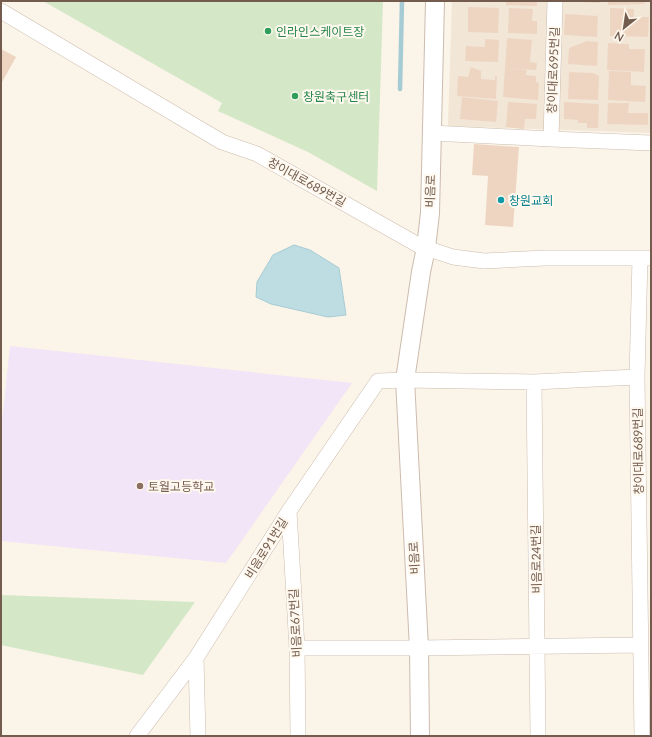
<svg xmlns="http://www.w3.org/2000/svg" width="652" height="737" viewBox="0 0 652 737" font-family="Lato,'Noto Sans KR',sans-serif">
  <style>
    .residential { fill: #f2e6d7 }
    .education { fill: #f1e5f7 }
    .green { fill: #d4e8c7 }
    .water { fill: #bedde3; stroke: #a5ccd4 }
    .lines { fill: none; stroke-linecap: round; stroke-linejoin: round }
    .stream { stroke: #a5ccd4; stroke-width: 4.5 }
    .building { fill: #eed5c2 }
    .minor-casing { stroke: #ccbcaf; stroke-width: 16 }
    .tertiary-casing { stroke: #ccbcaf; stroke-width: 20 }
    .minor { stroke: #fff; stroke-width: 15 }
    .tertiary { stroke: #fff; stroke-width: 18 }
    .leisure-dot { fill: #2e9e5b; stroke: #fef8ee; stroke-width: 1.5 }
    .culture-dot { fill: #0f9aa8; stroke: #fef8ee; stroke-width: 1.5 }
    .education-dot { fill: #8d6e63; stroke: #fef8ee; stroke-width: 1.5 }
    .labels { text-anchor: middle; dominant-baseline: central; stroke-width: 4; stroke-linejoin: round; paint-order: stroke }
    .leisure-label { font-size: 12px; fill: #27864d; stroke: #fef8ee; text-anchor: start }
    .street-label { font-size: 12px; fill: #735c4e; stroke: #fef8ee }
    .culture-label { font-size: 12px; fill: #0d838f; stroke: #fef8ee; text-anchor: start }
    .education-label { font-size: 12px; fill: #785e54; stroke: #fef8ee; text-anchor: start }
  </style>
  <rect width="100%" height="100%" fill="#fbf4e8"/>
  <path class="residential" d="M452 1H651V133L448 126Z"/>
  <path class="education" d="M10 346 352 383 226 563 1 541V432Z"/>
  <path class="green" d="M43 1H383L377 191 308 152 218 111 222 103Z
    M1 595 195 602 143 675 1 645Z"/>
  <path class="water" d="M294 245 310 250 339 268 346 315 328 317 271 304 256 297 257 282 273 255Z"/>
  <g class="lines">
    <path class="stream" d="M400 89 402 1"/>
  </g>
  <path class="building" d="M506 1H537V6L506 5Z
    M580 1H600V3L580 2Z
    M608 1H644L645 4 608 5Z
    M468 7 499 8 498 33 468 32Z
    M509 8 533 9 532 21H537V34L508 33Z
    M610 8 634 9V17H649L648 37 610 36Z
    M565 14 598 16 597 37 564 35Z
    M507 38 532 40 530 62 537 63 536 70 505 68Z
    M485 39 499 40 498 62 465 61 466 46 485 47Z
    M587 41 598 42 597 66 568 64 569 48Z
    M608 43 629 44V49H645L644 72 607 70Z
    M1 49 16 57 1 84Z
    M471 67 481 71V79L495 80V76H497L496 99 457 96 458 76 468 77Z
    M505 68 527 70 526 75 536 76V82L539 83 538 100 503 97Z
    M609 71 631 72V85L646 86 645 102 608 100Z
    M569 72 593 73 599 76 598 100 568 99Z
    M462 97 498 101 496 122 460 119Z
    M508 102 537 104 536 119H525L524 129 506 127Z
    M564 102 599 104 598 128H587V123H578V120L564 119Z
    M608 103H629L628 113H648V125L607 124Z
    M474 144 519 147 513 227 485 225 488 176 472 175Z"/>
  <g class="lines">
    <g class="minor-casing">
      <path id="minor" d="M1 11 222 142 257 154 420 246 453 257 484 261 545 258H651
        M432 133 551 139 651 143
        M551 139 555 1
        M640 258 637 377 642 736
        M534 382 538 736
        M289 511 297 648 298 736
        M297 648H419L641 645
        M196 658 198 736
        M137 736 196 658 289 511 378 381 405 380 534 382 637 377"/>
    </g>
    <g class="tertiary-casing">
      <path id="tertiary" d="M420 736 419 648 405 380 421 272 426 248 430 213 435 1"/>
    </g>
    <use href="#minor" class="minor"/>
    <use href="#tertiary" class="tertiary"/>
  </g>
  <g class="leisure-dot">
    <circle cx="268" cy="31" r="4"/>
    <circle cx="295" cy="96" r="4"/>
  </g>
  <circle class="culture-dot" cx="501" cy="200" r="4"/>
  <circle class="education-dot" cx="140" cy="486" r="4"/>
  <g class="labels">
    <g class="leisure-label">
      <text x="276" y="31">인라인스케이트장</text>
      <text x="303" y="96">창원축구센터</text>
    </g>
    <g class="street-label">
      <text transform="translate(553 70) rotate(-88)">창이대로695번길</text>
      <text transform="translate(307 182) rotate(29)">창이대로689번길</text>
      <text transform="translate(430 191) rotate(-88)">비음로</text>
      <text transform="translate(638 451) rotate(-91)">창이대로689번길</text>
      <text transform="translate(266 548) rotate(-58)">비음로91번길</text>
      <text transform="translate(414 558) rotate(-93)">비음로</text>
      <text transform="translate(536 559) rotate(-91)">비음로24번길</text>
      <text transform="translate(295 623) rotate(-93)">비음로67번길</text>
    </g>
    <g class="culture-label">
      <text x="509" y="200">창원교회</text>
    </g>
    <g class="education-label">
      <text x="148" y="486">토월고등학교</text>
    </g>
  </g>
  <rect width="652" height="737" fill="none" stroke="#735c4e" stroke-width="4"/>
  <g transform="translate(624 28) rotate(210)" stroke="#fef8ee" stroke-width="3" paint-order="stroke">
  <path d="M0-3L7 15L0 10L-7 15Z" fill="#735c4e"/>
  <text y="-6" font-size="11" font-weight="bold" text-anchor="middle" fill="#735c4e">N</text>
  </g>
</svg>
